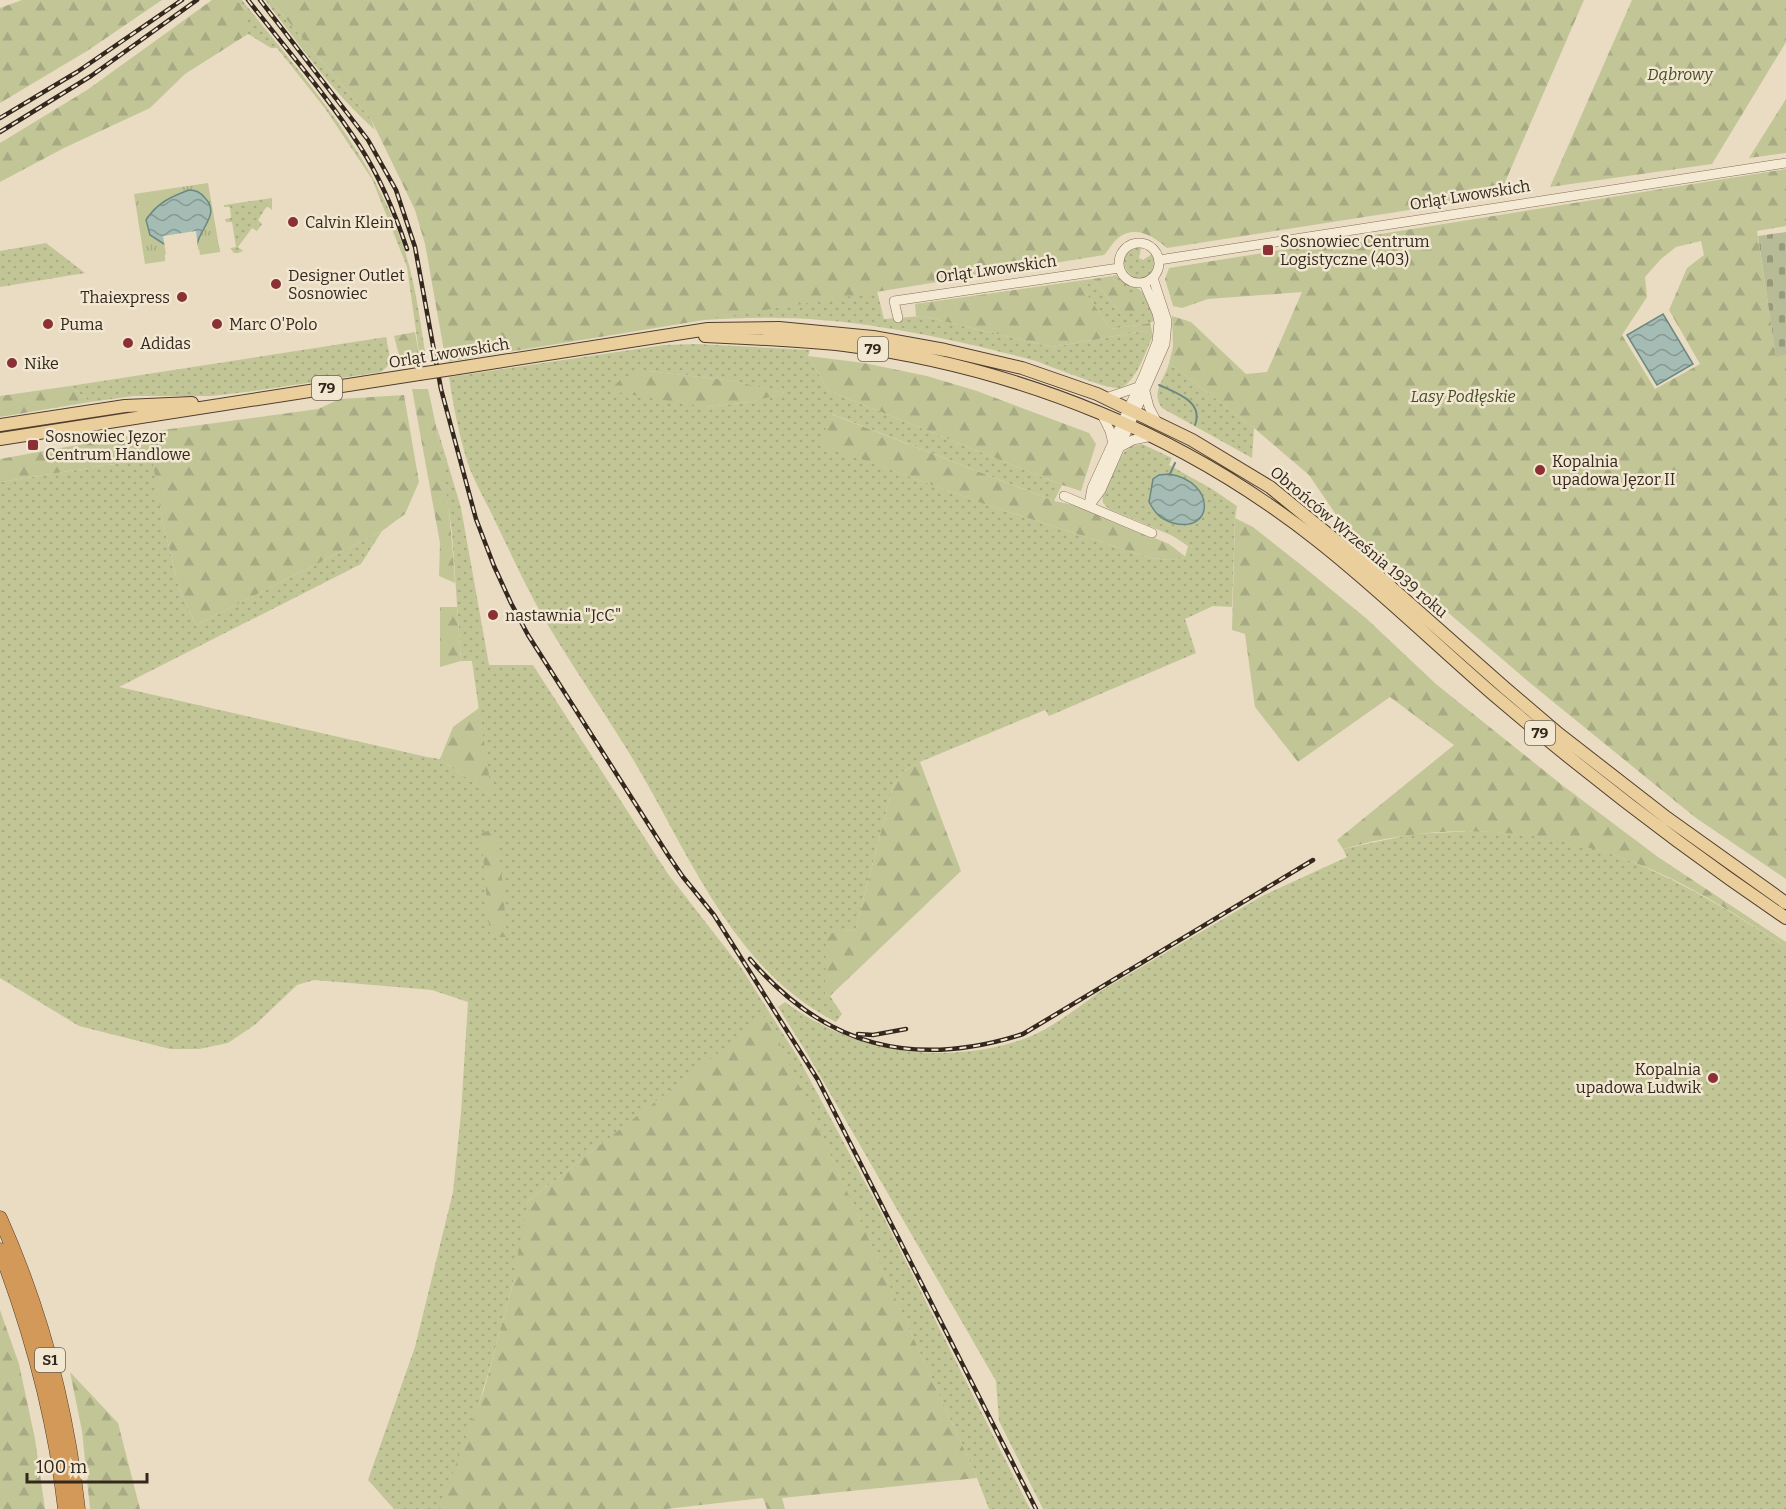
<svg xmlns="http://www.w3.org/2000/svg" width="1786" height="1509" viewBox="0 0 1786 1509" font-family="Bitter,serif">
  <style>
    .grass { fill: url(#grass-dots); fill-rule: evenodd }
    .forest { fill: url(#forest-firs); fill-rule: evenodd }
    .cemetery { fill: url(#cemetery-stones) }
    .park { fill: url(#park-tufts) }
    .water { fill: url(#water-waves); stroke: #6c8981; stroke-width: 1.5 }
    .pier { fill: #e9dcc2 }
    .lines { fill: none; stroke-linecap: round; stroke-linejoin: round }
    .stream { stroke: #6c8981; stroke-width: 2 }
    .minor-casing { stroke: #826e5b; stroke-width: 10 }
    .major-casing { stroke: #503d2f; stroke-width: 14 }
    .highway-casing { stroke: #503d2f; stroke-width: 15 }
    .minor { stroke: #f5ead4; stroke-width: 9 }
    .major { stroke: #eacf9c; stroke-width: 12 }
    .highway { stroke: #d29959; stroke-width: 14 }
    .rail-casing { stroke: #33271e; stroke-width: 4.5 }
    .rail { stroke: #f2e7d1; stroke-width: 2; stroke-dasharray: 7; stroke-linecap: butt }
    .major-bridge-casing { stroke: #503d2f; stroke-width: 14; stroke-linecap: butt }
    .major-bridge { stroke: #eacf9c; stroke-width: 12 }
    .poi-dot { fill: #8b3034; stroke: #f2e7d1; stroke-width: 2 }
    .labels { text-anchor: middle; dominant-baseline: central; stroke-width: 5; stroke-linejoin: round; paint-order: stroke }
    .shield { fill: #f2e7d1; stroke: #6c6154; stroke-width: 1.5 }
    .shield-label { font-size: 15px; font-weight: bold; fill: #33271e }
    .park-label { font-size: 16px; font-style: italic; fill: #454d26; stroke: #f2e7d1 }
    .street-label { font-size: 16px; fill: #33271e; stroke: #f2e7d1 }
    .poi-label { font-size: 16px; fill: #33271e; stroke: #f2e7d1; text-anchor: start }
  </style>
  <defs>
    <pattern id="grass-dots" width="8" height="8" patternUnits="userSpaceOnUse" patternTransform="scale(1.5)"><rect width="8" height="8" fill="#c2c697"/><path d="M2 2h.1M6 6h.1" fill="none" stroke="#a7aa82" stroke-width="1.8" stroke-linecap="round"/></pattern>
    <pattern id="forest-firs" width="22" height="20" patternUnits="userSpaceOnUse" patternTransform="scale(1.5)"><rect width="22" height="20" fill="#c2c697"/><path d="M5 1l3.5 6h-7zM16 11l3.5 6h-7z" fill="#a7aa82"/></pattern>
    <pattern id="cemetery-stones" width="16" height="16" patternUnits="userSpaceOnUse" patternTransform="scale(1.5)"><rect width="16" height="16" fill="#b8bc96"/><path d="M2 7V4a2 2 0 0 1 4 0v3zM10 15v-3a2 2 0 0 1 4 0v3z" fill="#96997a"/></pattern>
    <pattern id="park-tufts" width="24" height="20" patternUnits="userSpaceOnUse" patternTransform="scale(1.5)"><rect width="24" height="20" fill="#c2c697"/><path d="M3 7l-1-3M5 7V3M7 7l1-3M15 17l-1-3M17 17v-4M19 17l1-3" fill="none" stroke="#a7aa82"/></pattern>
    <pattern id="water-waves" width="16" height="10" patternUnits="userSpaceOnUse" patternTransform="scale(1.5)"><rect width="16" height="10" fill="#a4bcb4"/><path d="M0 5q4-4 8 0t8 0" fill="none" stroke="#869992"/></pattern>
  </defs>
  <rect width="100%" height="100%" fill="#e9dcc2"/>
  <path class="grass" d="M237 0H242C304 78 372 152 404 248 416 285 421 326 427 365L421 366 407 267 372 179 324 107 277 48H271L248 34V12Z
    M265 0H270L371 119 375 130C332 92 300 45 265 0Z
    M272 198V210L267 206 258 220 262 224 257 231 252 228 238 247 243 251 238 253H234L230 248 236 247 232 222H226L225 219 231 218 230 207H224V205Z
    M46 243 85 273 0 287V251Z
    M1135 248H1141L1139 258 1143 260 1152 254C1155 260 1156 266 1152 272 1137 292 1108 260 1135 248Z
    M1116 275 1127 285 1139 289 1144 294 1155 320 1150 323 1111 329 1077 281 1093 279 1121 314 1126 293 1118 287 1112 276Z
    M877 291 884 319 922 316 1052 347 1144 331 1153 336C1146 350 1136 384 1119 388 1107 390 1049 365 1032 360 954 339 861 319 780 318 754 317 728 319 702 320Z
    M386 337 391 363 381 372 254 391 212 396H134L90 402 70 386Z
    M697 344 810 350 808 356 829 391 1062 485 1054 501 832 414 821 444 984 504 1151 558 1169 560 1185 557 1188 546 1173 536 1109 509 1103 503 1102 494 1124 452 1132 446 1142 444 1172 458 1169 465 1212 489 1237 506 1235 518 1232 607 1213 606 1185 619 1196 653 1049 716 1045 710 920 762 902 772 893 786 855 931 844 930 825 995 830 996 842 1014 836 1022C733 970 690 855 634 761 609 719 580 678 554 635 532 600 514 560 496 523 487 503 474 482 467 461 459 435 453 405 449 377L664 345ZM649 371 734 381 784 393 750 402 706 407Z
    M1169 363 1254 428 1252 458 1162 408C1150 392 1165 379 1169 363Z
    M436 424 461 508 489 665H533L668 874 742 969 799 1059 884 1218 1030 1509H989L977 1478 767 1016 528 1201C523 1245 512 1289 500 1331 484 1391 465 1452 439 1509H394L368 1480 415 1347 453 1192 461 1113 468 1002 432 990 314 980 297 985 256 1024 228 1043 199 1049H170L79 1026 0 978V482L153 458 163 523 179 588 196 625 382 531 361 564 119 687 427 757 440 759 491 795 472 661H461L452 533Z
    M1474 831C1509 832 1544 836 1578 844 1653 863 1721 905 1786 947V1509H1043L999 1421 996 1381 808 1055 778 1007 785 1002C852 1052 941 1066 1021 1040 1046 1032 1078 1008 1099 992L1262 896 1347 857 1343 849 1413 834Z"/>
  <path class="forest" d="M22 0H162L87 51 0 103V8Z
    M212 0H237L248 12V34L185 74 150 108 64 148 0 182V143L87 90Z
    M270 0H1584L1499 196 1167 248C1152 235 1133 224 1116 240 1111 245 1109 250 1104 255L446 362 425 244 415 210 402 183 371 119Z
    M1632 0H1786V42L1712 164 1550 187Z
    M1786 99V153L1749 158Z
    M1786 169V226L1757 231 1776 356 1786 355V879L1696 818 1530 683 1339 519 1309 475 1254 428 1169 363 1173 347 1172 316 1191 322 1246 374 1267 372 1302 292 1208 299 1182 308 1173 306 1165 279 1169 268ZM1701 241 1704 255 1687 268 1669 310 1700 364 1655 389 1622 335 1647 297 1645 277 1661 259 1676 247Z
    M1112 276C1119 290 1126 293 1140 296L1144 311 1121 314 1093 279Z
    M1077 281 1111 329 1150 323 1153 336 1144 331 1052 347 922 316H916L915 304Z
    M415 332 421 366 411 367 400 359 394 336Z
    M808 356 864 363 927 376 977 391 1089 433 1096 444 1081 491 1062 485 829 391Z
    M649 371 734 381 785 393 750 402 706 407 621 393 613 387 623 377Z
    M70 386 90 402 0 417V396Z
    M412 389H428C443 453 451 518 455 583L439 576 440 543Z
    M404 395 419 482 405 514 382 531 196 625 179 588 163 523 152 458 0 482V459L148 432 318 409 340 399Z
    M831 414 1054 501 1075 505 1169 544 1186 557 1169 560 1151 558 984 504 820 444Z
    M1235 518 1253 527 1305 568 1367 619 1436 684 1562 785 1658 857 1786 942V947C1748 922 1709 897 1668 877 1568 829 1450 817 1343 849L1337 840 1454 745 1390 697 1298 762 1255 707 1245 634 1232 630Z
    M440 607H457L461 661 440 667Z
    M479 708 492 796 440 759 453 727Z
    M920 762 961 871 830 996 825 995 826 935 844 930 855 931 893 786 902 772Z
    M493 829 501 866 507 937H490L481 833Z
    M767 1015 977 1478 782 1498 785 1509H767L763 1498 666 1509H439L484 1390 512 1287 528 1201Z
    M0 1310 19 1364 35 1439 45 1509H0Z
    M70 1372 118 1423 140 1509H90L82 1431Z"/>
  <path class="cemetery" d="M1786 232V355L1776 357 1758 236Z"/>
  <path class="park" d="M208 183 220 252 200 255 199 249 165 254V261L145 264 134 194Z"/>
  <path class="water" d="M189 190C196 190 200 192 205 198 221 214 199 229 197 245L164 244 150 235 146 220C157 203 170 197 189 190Z
    M1663 314 1693 364 1657 385 1627 335Z
    M1169 474C1217 482 1214 534 1173 523 1160 519 1155 513 1149 502L1153 479 1159 475Z"/>
  <path class="pier" d="M196 231 198 248 197 250 166 254 163 236Z"/>
  <g class="lines">
    <path class="stream" d="M1159 385C1176 393 1204 401 1195 425
      M1170 474 1175 463"/>
    <g class="minor-casing">
      <path id="minor" d="M1119 263a20 20 0 1 1 40 0a20 20 0 1 1-40 0Z
        M1159 260 1786 163
        M898 318 894 301 1119 268
        M1145 391 1149 407 1157 422
        M1106 398 1138 387
        M1101 413 1110 431 1113 444
        M1120 447 1133 440 1152 436
        M1064 496 1152 533
        M1089 504 1092 488 1144 375 1157 342 1159 322 1157 313 1144 283
        M1089 506 1101 490 1165 344 1167 321 1153 278"/>
    </g>
    <g class="major-casing">
      <path id="major" d="M705 336C752 338 798 340 844 345 932 356 1018 379 1100 413 1178 445 1252 489 1318 541 1379 589 1435 644 1494 695 1587 774 1684 849 1786 918
        M452 369 708 329 779 328 873 337 945 350 1022 368 1097 394 1192 440 1270 487 1367 566 1505 688 1559 734 1667 818 1786 903
        M0 425 125 406 192 403
        M0 439 419 374"/>
    </g>
    <g class="highway-casing">
      <path id="highway" d="M0 1218C41 1310 67 1409 78 1509
        M0 1250C32 1334 55 1419 65 1509"/>
    </g>
    <use href="#minor" class="minor"/>
    <use href="#major" class="major"/>
    <use href="#highway" class="highway"/>
    <g class="rail-casing">
      <path id="rail" d="M248 0C285 48 326 94 359 145 380 177 395 213 407 249
        M260 0 368 140 396 190 415 247 441 389 476 519 494 566 511 603 528 635 668 855 683 877 714 915 818 1080 1036 1509
        M0 118 77 72 182 0
        M0 132 91 76 197 0
        M750 959C825 1047 914 1069 1023 1034L1313 860
        M858 1034 873 1035 906 1029"/>
    </g>
    <use href="#rail" class="rail"/>
    <g class="major-bridge-casing">
      <path id="major-bridge" d="M419 374 452 369"/>
    </g>
    <use href="#major-bridge" class="major-bridge"/>
  </g>
  <g class="poi-dot">
    <circle cx="293" cy="222" r="6"/>
    <rect x="1262" y="244" width="12" height="12" rx="3"/>
    <circle cx="276" cy="284" r="6"/>
    <circle cx="182" cy="297" r="6"/>
    <circle cx="48" cy="324" r="6"/>
    <circle cx="217" cy="324" r="6"/>
    <circle cx="128" cy="343" r="6"/>
    <circle cx="12" cy="363" r="6"/>
    <rect x="27" y="439" width="12" height="12" rx="3"/>
    <circle cx="1540" cy="470" r="6"/>
    <circle cx="493" cy="615" r="6"/>
    <circle cx="1713" cy="1078" r="6"/>
  </g>
  <g class="labels">
    <g class="shield">
      <rect x="858" y="337" width="30" height="24" rx="4.5"/>
      <rect x="312" y="376" width="30" height="24" rx="4.5"/>
      <rect x="1525" y="721" width="30" height="24" rx="4.5"/>
      <rect x="35" y="1348" width="30" height="24" rx="4.5"/>
    </g>
    <g class="shield-label">
      <text x="873" y="349">79</text>
      <text x="327" y="388">79</text>
      <text x="1540" y="733">79</text>
      <text x="50" y="1360">S1</text>
    </g>
    <g class="park-label">
      <text x="1680" y="74">Dąbrowy</text>
      <text x="1463" y="396">Lasy Podłęskie</text>
    </g>
    <g class="street-label">
      <text transform="translate(1470 195) rotate(-9)">Orląt Lwowskich</text>
      <text transform="translate(996 269) rotate(-8)">Orląt Lwowskich</text>
      <text transform="translate(449 353) rotate(-9)">Orląt Lwowskich</text>
      <text transform="translate(1359 542) rotate(40)">Obrońców Września 1939 roku</text>
    </g>
    <g class="poi-label">
      <text x="305" y="222">Calvin Klein</text>
      <text x="1280" y="241">Sosnowiec Centrum<tspan x="1280" dy="18">Logistyczne (403)</tspan></text>
      <text x="288" y="275">Designer Outlet<tspan x="288" dy="18">Sosnowiec</tspan></text>
      <text x="170" y="297" text-anchor="end">Thaiexpress</text>
      <text x="60" y="324">Puma</text>
      <text x="229" y="324">Marc O'Polo</text>
      <text x="140" y="343">Adidas</text>
      <text x="24" y="363">Nike</text>
      <text x="45" y="436">Sosnowiec Jęzor<tspan x="45" dy="18">Centrum Handlowe</tspan></text>
      <text x="1552" y="461">Kopalnia<tspan x="1552" dy="18">upadowa Jęzor II</tspan></text>
      <text x="505" y="615">nastawnia "JcC"</text>
      <text x="1701" y="1069" text-anchor="end">Kopalnia<tspan x="1701" dy="18">upadowa Ludwik</tspan></text>
    </g>
  </g>
  <path d="M27 1473v9h120v-9" fill="none" stroke="#33271e" stroke-width="3"/>
  <text x="36" y="1473" font-size="18" fill="#33271e" stroke="#f2e7d1" stroke-width="4.5" paint-order="stroke">100 m</text>
</svg>
